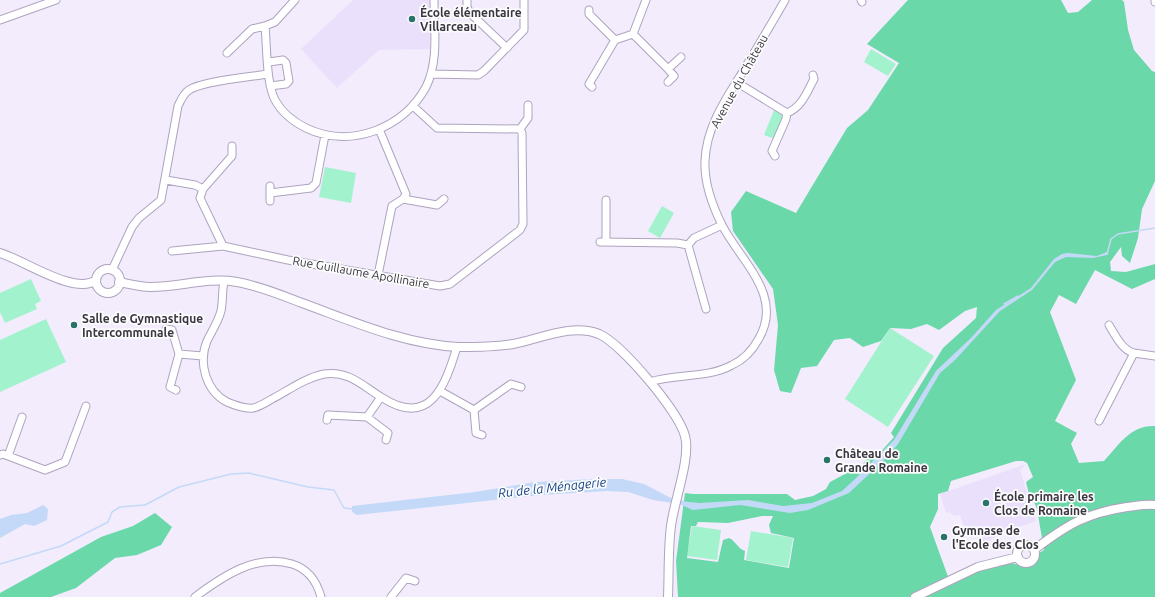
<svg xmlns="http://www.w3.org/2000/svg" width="1155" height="597" viewBox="0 0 1155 597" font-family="Ubuntu,sans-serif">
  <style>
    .built { fill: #ebe0fc }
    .green { fill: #a2f2cd }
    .forest { fill: #6bd8aa; fill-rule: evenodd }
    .water { fill: #c4d9f8 }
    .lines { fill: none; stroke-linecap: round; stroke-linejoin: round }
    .stream { stroke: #c4d9f8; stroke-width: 1.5 }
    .minor-casing { stroke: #aea3be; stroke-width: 9 }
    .tertiary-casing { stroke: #aea3be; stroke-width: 10 }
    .minor { stroke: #fff; stroke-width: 7 }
    .tertiary { stroke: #fff; stroke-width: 8 }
    .poi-dot { fill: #2a726c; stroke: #fcfcfc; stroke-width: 1.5 }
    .labels { text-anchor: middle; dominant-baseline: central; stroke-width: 3.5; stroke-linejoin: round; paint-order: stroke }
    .poi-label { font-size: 12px; font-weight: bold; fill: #3a3641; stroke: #fcfcfc; text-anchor: start }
    .street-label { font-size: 12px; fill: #3a3641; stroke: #fcfcfc }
    .water-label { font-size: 13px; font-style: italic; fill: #134384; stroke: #fcfcfc }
  </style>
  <rect width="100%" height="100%" fill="#f2ecfd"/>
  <path class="built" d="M353 0H429L430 49 379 50 337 88 301 49Z
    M1026 464 1020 470 1036 521 1005 532 979 545 975 530 966 533 960 515 954 516 949 512 946 513 940 494Z"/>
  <path class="green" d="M871 49 896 64 888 76 864 62Z
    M774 110 785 114 775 139 764 135Z
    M325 167 356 173 351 203 319 197Z
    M662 206 674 213 660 238 648 231Z
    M31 279 41 301 35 304 37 309 5 323 0 312V293Z
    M46 319 66 362 0 392V340Z
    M890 328 934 356 888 427 845 399Z
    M692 526 721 530 717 560 687 556Z
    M751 531 793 538 788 567 746 560Z"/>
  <path class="forest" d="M908 0H1061L1068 13 1078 12 1092 0H1122L1124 2 1128 30 1134 50 1152 71 1155 72V181L1142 209 1138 238 1130 263 1122 256 1121 247 1110 262 1111 271 1126 272 1155 264V279L1132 289 1095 270 1076 304 1059 295 1050 312 1076 380 1055 421 1077 433 1071 444 1079 463 1104 461C1119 445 1130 425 1155 426V597H678L676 561 685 493 693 494H787L795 500 813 496 826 489 830 482 862 465 872 452 877 456 894 437 891 433 943 348 976 318 977 307 965 311 939 330 927 324 911 329 890 328 881 341 863 347 850 338 834 340 817 366 801 368 791 393 780 391 774 370 778 325 773 289 733 231 731 212 746 191 796 213 847 128 868 110 899 63 867 44ZM1016 461H1023L1027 463 1033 477 1026 482 1029 494 1033 499 1037 509 1044 550 1036 555 1035 564C1019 568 1022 564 1008 563 992 562 964 575 950 582L930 527 938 509V494L948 491 951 481ZM762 516H773L769 525 771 533 794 538 789 568 744 560 745 551C737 548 736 541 729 538L723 540 718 562 687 558 691 526H696L698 522 728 523Z
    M155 513 172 527 161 545 137 555 115 558 76 588 51 597H0V593L101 537 133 526Z"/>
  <path class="water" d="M1109 251 1107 255 1093 258 1066 257 1055 262 1032 290 1000 311 955 360 940 373 898 444 884 460 849 493 808 510 790 513 740 505 693 510 679 504 653 500 628 492 607 491 541 495 357 515 352 512V506L475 492 535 482 594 479H622L644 484 673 499 688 502 700 503 748 500 783 506 812 503 842 491 855 479 894 440 936 371 971 338 996 310 1031 288 1054 259 1062 254 1068 253 1097 256Z
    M43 505 48 509 47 520 34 526 25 524 0 538V519L11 515 27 513Z"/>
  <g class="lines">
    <path class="stream" d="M1107 254 1111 239 1118 234 1155 228
      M1004 304 1018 296
      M0 564 61 546 108 522 112 512 120 507 145 505 179 487 231 474 249 473 308 487 334 490 344 508 353 509"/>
    <g class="minor-casing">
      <path id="minor" d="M295 0 275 22 265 26C267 46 266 83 275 100 282 113 294 122 306 128 350 149 403 129 426 87 439 61 434 28 434 0
        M467 0V7L470 13 507 48
        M646 0 633 34 668 69
        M861 0 862 2
        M1155 0V2
        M589 10V14L615 40
        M0 20 56 0
        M615 40 633 34
        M227 53 252 29 265 26
        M269 62 283 60 286 63 289 81 286 84 270 86
        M431 74 478 75 484 71 524 30V0
        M668 82 674 76 668 69 681 57
        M736 82 787 113 786 119 772 151 775 156
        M592 87 589 84 615 40
        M787 113C802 107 807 92 814 79L813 75
        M520 129 528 118V105
        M232 146V156L203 189 200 198 223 246 288 260 440 286 450 284 520 230 523 224 522 133 520 129 437 128 413 106
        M166 180 195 185 203 189
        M270 193 311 188 316 183 325 135
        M403 199 437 205 444 199
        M606 200V242
        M270 201V186
        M600 242 677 243 688 245
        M172 251 223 246
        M112 270 132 227 139 218 161 200 178 106C181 100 183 94 189 90 202 81 250 77 268 74
        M378 275 392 206 403 199 406 194 379 129
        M224 281C222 291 223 301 221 311 218 322 212 331 207 341 198 363 206 391 227 402 234 405 245 409 253 408 259 407 267 402 272 399 289 390 305 378 324 374 348 370 363 386 381 397 430 429 445 386 457 347
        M706 309 688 245 694 238 722 225
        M1109 325C1115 335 1122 350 1134 353
        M166 329 172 330 179 354
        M650 382C676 373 707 379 732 365 743 360 752 351 758 340 785 296 741 262 722 225 712 205 704 183 705 161 706 128 725 100 742 73 756 49 771 25 785 0
        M176 390 170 387 179 354 203 356
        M440 391 474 410 511 384 521 387
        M474 410 476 433 482 435
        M367 417 388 433 386 440
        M367 417 381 397
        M327 420 328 415 367 417
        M1099 421 1134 353 1155 356
        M0 455 3 454 45 470 65 462 86 406
        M8 456 22 417
        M195 597C223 576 257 553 292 564 308 569 317 582 321 597
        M391 597 406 578 415 581"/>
    </g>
    <g class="tertiary-casing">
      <path id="tertiary" d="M0 253C22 259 75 296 96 280
        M96 281a12 12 0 1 1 24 0a12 12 0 1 1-24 0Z
        M119 282C129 284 140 287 150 287 180 287 208 277 237 282 260 286 281 295 302 303 352 321 403 344 458 347 476 347 495 347 513 344 540 339 572 323 599 334 622 344 679 412 685 436 691 458 674 501 671 526 668 549 669 573 668 597
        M1017 554a9 9 0 1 1 18 0a9 9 0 1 1-18 0Z
        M1035 549C1067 525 1086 513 1127 507 1136 506 1146 504 1155 505
        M915 597 978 567 1018 557"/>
    </g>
    <use href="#minor" class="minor"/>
    <use href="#tertiary" class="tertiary"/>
  </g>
  <g class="poi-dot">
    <circle cx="412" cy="19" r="4"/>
    <circle cx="74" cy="325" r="4"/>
    <circle cx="827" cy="460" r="4"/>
    <circle cx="986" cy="503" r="4"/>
    <circle cx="944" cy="537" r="4"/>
  </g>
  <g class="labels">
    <g class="poi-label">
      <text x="420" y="12">École élémentaire<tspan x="420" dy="14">Villarceau</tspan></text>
      <text x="82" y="318">Salle de Gymnastique<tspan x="82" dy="14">Intercommunale</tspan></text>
      <text x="835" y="453">Château de<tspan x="835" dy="14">Grande Romaine</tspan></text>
      <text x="994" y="496">École primaire les<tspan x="994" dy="14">Clos de Romaine</tspan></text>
      <text x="952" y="530">Gymnase de<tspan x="952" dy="14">l'Ecole des Clos</tspan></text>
    </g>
    <g class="street-label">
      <text transform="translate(739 81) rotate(-61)">Avenue du Château</text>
      <text transform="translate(361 272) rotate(10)">Rue Guillaume Apollinaire</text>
    </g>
    <g class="water-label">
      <text transform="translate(552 487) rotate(-6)">Ru de la Ménagerie</text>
    </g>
  </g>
</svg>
